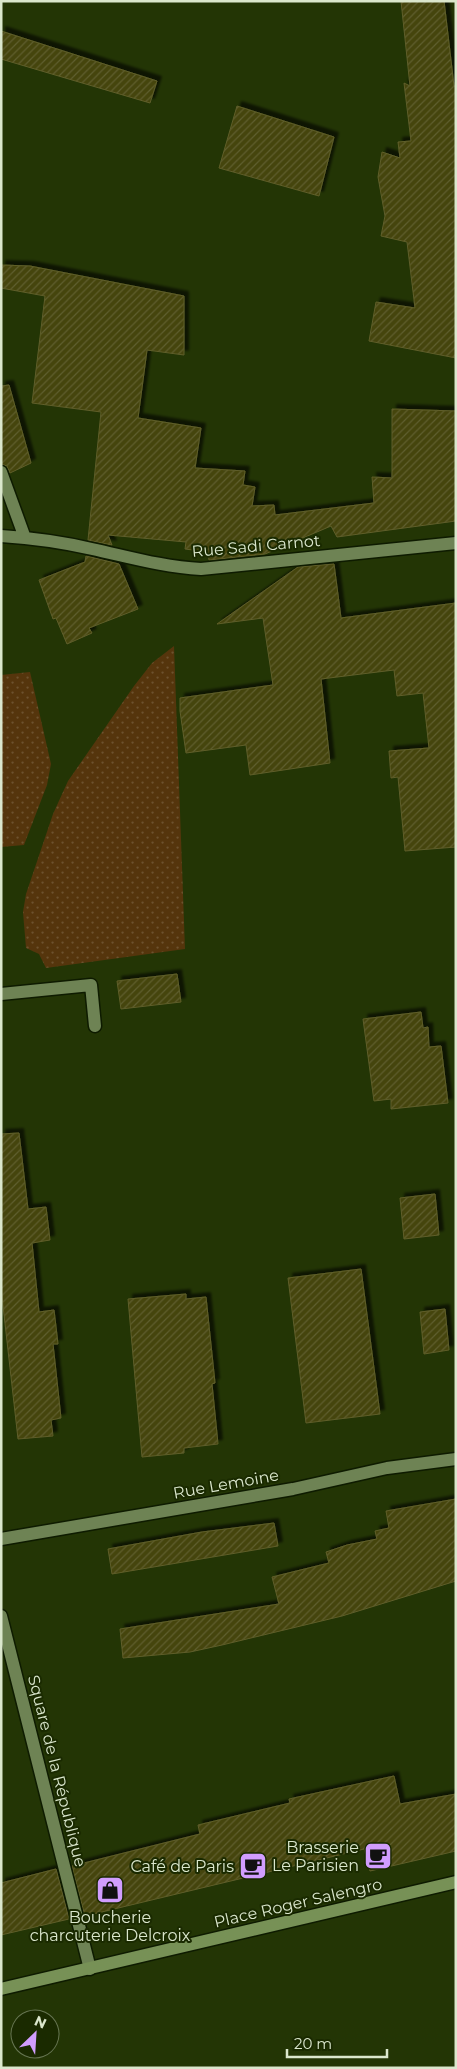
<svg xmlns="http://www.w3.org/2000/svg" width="457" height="2069" viewBox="0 0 457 2069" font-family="Montserrat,sans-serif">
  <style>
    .grass { fill: url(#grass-dots) }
    .building { fill: url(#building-hatch); stroke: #5f5e2a; filter: url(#shadow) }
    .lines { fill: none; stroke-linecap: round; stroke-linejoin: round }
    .street-casing { stroke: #0e1b00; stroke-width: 15 }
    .secondary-casing { stroke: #0e1b00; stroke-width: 15 }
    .street { stroke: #6e8354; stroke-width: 12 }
    .secondary { stroke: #779156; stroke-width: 12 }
    .labels { text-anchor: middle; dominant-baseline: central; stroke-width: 4; stroke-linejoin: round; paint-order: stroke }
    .street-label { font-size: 16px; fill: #dbe7cd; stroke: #1a2a00 }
    .poi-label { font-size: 16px; fill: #dbe7cd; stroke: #1a2a00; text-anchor: end }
  </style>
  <defs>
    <pattern id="grass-dots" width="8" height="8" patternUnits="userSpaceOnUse" patternTransform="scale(1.25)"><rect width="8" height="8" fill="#55350c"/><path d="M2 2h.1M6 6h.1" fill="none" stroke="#6d522e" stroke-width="1.8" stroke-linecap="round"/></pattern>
    <pattern id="building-hatch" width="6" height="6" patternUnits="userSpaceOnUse" patternTransform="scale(1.25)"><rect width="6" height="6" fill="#45440c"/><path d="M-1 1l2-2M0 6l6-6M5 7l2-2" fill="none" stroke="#5f5f2e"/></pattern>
    <filter id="shadow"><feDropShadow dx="4.5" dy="-4.5" stdDeviation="1" flood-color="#0009"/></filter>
  </defs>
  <rect width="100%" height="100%" fill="#233505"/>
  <path class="grass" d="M174 646 185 949 46 968 39 954 26 948 23 912 26 894 53 814 68 781 134 686 152 663Z
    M30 672 51 764 47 785 24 845 1 847V675Z"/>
  <path class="building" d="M401 1H444L454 86H456V358L369 341 376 302 415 308 407 242 381 236 385 216 378 177 382 152 400 158 398 142 411 141 404 83 410 86Z
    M1 31 157 81 150 103 1 59Z
    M237 106 334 137 319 196 219 168Z
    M1 265 30 266 184 296V355L147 350 138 418 201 428 195 468 245 471 243 485 255 487 252 506 274 505 275 515 374 503 372 477 392 478V409L456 411V521L337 537 331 526 265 554 209 560 208 552 185 549 186 542 108 535 112 545 88 540 101 412 32 403 45 296 1 288Z
    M9 385 31 463 10 473 7 466 1 464V386Z
    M86 556 119 564 138 609 89 628 92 633 67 644 56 618 53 619 39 580 85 562Z
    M334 564 341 618 456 603V847L405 851 398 777 391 778 389 751 429 748 423 693 397 696 394 670 321 679 330 763 250 775 246 745 186 753 180 711V698L273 685 263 618 217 624 298 567Z
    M177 974 181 1002 121 1009 117 981Z
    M421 1012 423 1028 428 1027 429 1047 441 1046 448 1103 391 1109V1099L374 1101 363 1019Z
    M19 1133 28 1209 46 1207 50 1240 32 1243 39 1312 54 1310 58 1344H53L61 1418 51 1420 53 1436 18 1439 1 1288V1134Z
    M435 1194 439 1235 404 1239 400 1198Z
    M361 1269 380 1414 306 1423 288 1278Z
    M186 1294V1299L206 1297 215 1383 212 1384 218 1444 184 1448V1453L142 1457 128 1299Z
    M445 1309 449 1350 424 1354 420 1312Z
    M456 1499V1581L342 1616 222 1645 190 1652 123 1658 120 1629 279 1604 272 1577 329 1563 326 1552 347 1545 377 1539 375 1531 389 1528 386 1511Z
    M274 1523 278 1546 112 1574 108 1549 202 1532Z
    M394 1776 400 1804 456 1794V1851L370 1871 364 1849 85 1916 72 1866 200 1834 198 1825 290 1803 289 1799Z
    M56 1869 69 1919 1 1935V1883Z"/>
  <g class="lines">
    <g class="street-casing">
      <path id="street" d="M1 472 25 538
        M1 536C32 538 62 542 92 549 129 557 163 567 201 569L456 543
        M1 994 91 985 95 1026
        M1 1539 293 1489 387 1468 456 1459
        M1 1616 90 1969"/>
    </g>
    <g class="secondary-casing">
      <path id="secondary" d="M1 1989 456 1882"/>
    </g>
    <use href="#street" class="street"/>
    <use href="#secondary" class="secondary"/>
  </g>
  <defs>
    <g id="cafe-square" transform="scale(1.4375)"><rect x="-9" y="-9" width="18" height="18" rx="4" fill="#d19dfe" stroke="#1a2a00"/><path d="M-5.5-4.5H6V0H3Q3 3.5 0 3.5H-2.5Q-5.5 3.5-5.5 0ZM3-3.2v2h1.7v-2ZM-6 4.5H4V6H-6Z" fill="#111"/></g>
    <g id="shop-square" transform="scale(1.4375)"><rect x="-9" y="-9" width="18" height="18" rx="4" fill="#d19dfe" stroke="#1a2a00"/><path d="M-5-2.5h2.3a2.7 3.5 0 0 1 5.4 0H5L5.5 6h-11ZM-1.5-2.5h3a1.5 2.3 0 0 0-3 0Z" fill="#111"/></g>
  </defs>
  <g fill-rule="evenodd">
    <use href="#cafe-square" x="378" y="1856"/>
    <use href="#cafe-square" x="253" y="1866"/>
    <use href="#shop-square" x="110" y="1890"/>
  </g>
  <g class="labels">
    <g class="street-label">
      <text transform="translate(256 546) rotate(-5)">Rue Sadi Carnot</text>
      <text transform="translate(226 1484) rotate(-10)">Rue Lemoine</text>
      <text transform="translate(57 1771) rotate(76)">Square de la République</text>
      <text transform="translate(298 1903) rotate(-13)">Place Roger Salengro</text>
    </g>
    <g class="poi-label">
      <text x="359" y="1847">Brasserie<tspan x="359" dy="18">Le Parisien</tspan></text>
      <text x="234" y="1866">Café de Paris</text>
      <text x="110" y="1917" text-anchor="middle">Boucherie<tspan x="110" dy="18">charcuterie Delcroix</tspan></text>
    </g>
  </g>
  <rect width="457" height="2069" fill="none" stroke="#dbe7cd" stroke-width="5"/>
  <g transform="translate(35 2034) rotate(25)"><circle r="24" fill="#1a2a00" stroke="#677652"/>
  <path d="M0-4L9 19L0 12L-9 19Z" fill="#d19dfe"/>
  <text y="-8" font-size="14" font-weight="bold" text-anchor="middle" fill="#dbe7cd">N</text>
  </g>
  <path d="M287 2049v8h100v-8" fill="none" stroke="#dbe7cd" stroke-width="2.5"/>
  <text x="294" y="2049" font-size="15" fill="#dbe7cd" stroke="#1a2a00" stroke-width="4" paint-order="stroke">20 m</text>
</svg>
